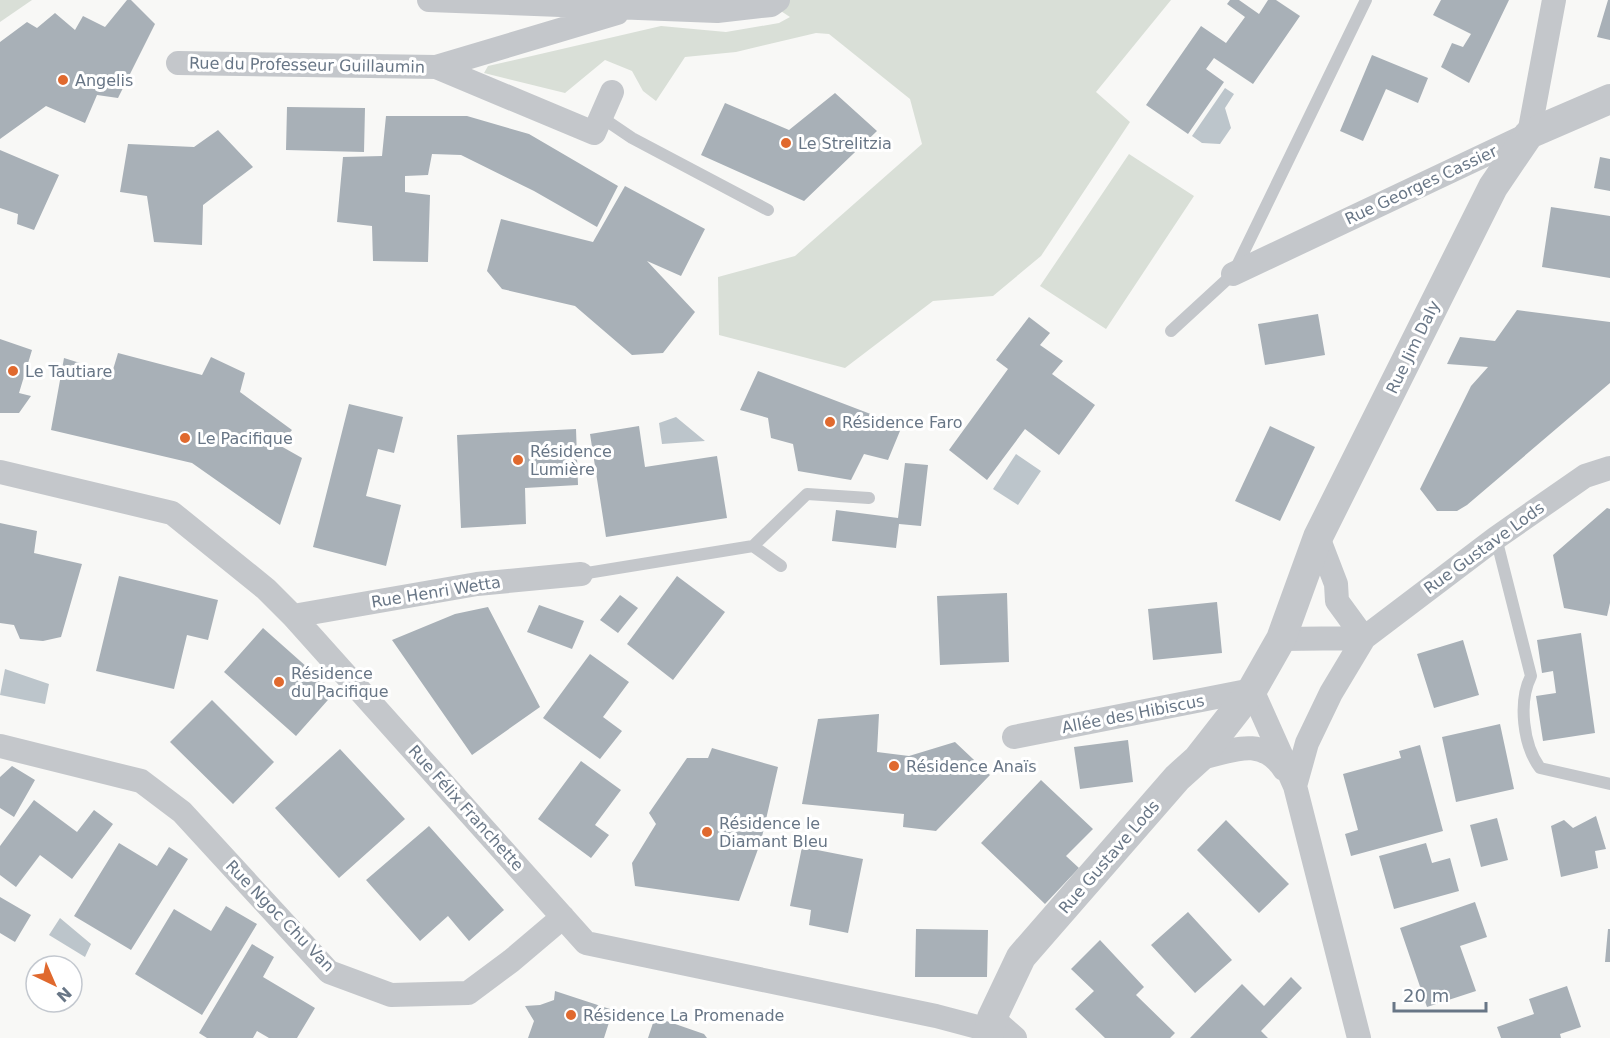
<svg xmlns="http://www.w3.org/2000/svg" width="1610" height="1038" viewBox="0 0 1610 1038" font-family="'DejaVu Sans',sans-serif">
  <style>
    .green { fill: #d9dfd7 }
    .water { fill: #bcc5cb }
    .building { fill: #a8b0b7 }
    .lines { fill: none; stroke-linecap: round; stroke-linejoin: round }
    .service { stroke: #c4c7cb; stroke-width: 12 }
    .minor { stroke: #c4c7cb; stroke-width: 24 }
    .tertiary { stroke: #c4c7cb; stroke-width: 30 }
    .poi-dot { fill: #e0692e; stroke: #fff; stroke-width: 2 }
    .labels { text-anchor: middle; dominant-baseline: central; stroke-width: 6; stroke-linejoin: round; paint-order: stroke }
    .street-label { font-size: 16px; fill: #687686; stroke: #fff }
    .poi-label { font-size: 16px; fill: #687686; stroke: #fff; text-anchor: start }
  </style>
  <rect width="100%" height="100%" fill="#f8f8f6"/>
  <path class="green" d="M0 0H32L0 22Z
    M764 0H1171L1096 92 1130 122 1041 256 993 296 933 301 845 368 719 335 718 277 795 256 922 144 910 99 829 34 816 33 736 52 685 57 656 101 643 91 632 71 605 60 565 93 484 73 488 66 661 26 726 32 779 23 790 17Z
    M1129 154 1194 196 1106 329 1040 286Z"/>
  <path class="water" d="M1225 88 1234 94 1225 108 1231 128 1220 144 1202 143 1192 136Z
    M676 417 705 441 662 444 659 423Z
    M1016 454 1041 471 1018 505 993 489Z
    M5 669 49 684 45 704 0 695Z
    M60 918 91 944 85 957 49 935Z"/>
  <path class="building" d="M127 0H131L155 24 118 98 97 95 85 123 46 106 0 139V42L27 22 37 28 55 13 75 30 83 16 105 27Z
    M1230 0H1239L1259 14 1268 0H1276L1300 16 1253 84 1214 58 1206 69 1224 82 1188 134 1146 105 1201 26 1226 43 1245 17 1227 4Z
    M1441 0H1509L1469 83 1441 67 1452 43 1463 47 1471 34 1433 15Z
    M1608 0H1610V40L1597 37Z
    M1372 55 1428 78 1418 103 1386 89 1363 141 1340 131Z
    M835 93 877 131 804 201 701 155 725 103 789 130Z
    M287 107 365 108 364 152 286 150Z
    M386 116H467L529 134 618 186 597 227 534 191 461 155 432 154 428 175 405 176V192L430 195 428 262 373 261 372 226 337 222 343 157 382 156Z
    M218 130 253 167 203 205 202 245 154 242 147 196 120 192 128 144 194 147Z
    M0 150 59 175 34 230 17 224 18 214 0 208Z
    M1600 157 1610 159V191L1594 188Z
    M625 186 705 229 681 276 647 261 695 312 663 353 632 355 575 306 502 289 487 271 501 219 593 242Z
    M1551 207 1610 216V278L1542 267Z
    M1517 310 1610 322V383L1467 505 1457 511H1437L1420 489 1471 386 1488 367 1447 364 1460 337 1495 341Z
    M1318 314 1325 355 1265 365 1258 324Z
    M1029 317 1050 333 1040 345 1063 361 1052 374 1095 405 1059 455 1025 429 987 480 949 450 1008 369 996 360Z
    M0 339 32 350 19 393 31 396 19 413H0Z
    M118 353 202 375 211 357 245 373 240 392 292 430 279 445 302 458 280 525 192 463 51 430 64 358 112 373Z
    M758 371 902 426 888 460 864 454 851 480 798 471 793 444 771 438 768 418 740 410Z
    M349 404 403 417 394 453 378 449 366 496 401 505 386 566 313 547Z
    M639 426 645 467 717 456 727 518 606 537 590 434Z
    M1270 426 1315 447 1280 521 1235 501Z
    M576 429 578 485 525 488 526 524 461 528 457 435Z
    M905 463 928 465 921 526 899 524 896 548 832 541 836 510 898 518Z
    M1607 508 1610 509V603L1607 616 1564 608 1553 555Z
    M0 523 37 531 34 553 82 564 61 637 43 641 20 639 14 625 0 623Z
    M119 576 218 600 208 640 187 635 174 689 96 671Z
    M677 576 725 612 673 680 627 644Z
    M1007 593 1009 662 940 665 937 596Z
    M620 595 638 608 618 633 600 620Z
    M1217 602 1222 653 1153 660 1148 609Z
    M539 605 584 621 572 649 527 632Z
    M488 607 540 707 472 755 392 640 455 614Z
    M263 628 335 692 296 736 224 672Z
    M1581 633 1595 733 1543 741 1536 696 1556 693 1553 671 1542 673 1537 640Z
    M1463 640 1479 695 1434 708 1417 654Z
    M590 654 629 682 603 717 622 731 600 759 543 718Z
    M212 700 274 762 233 804 170 742Z
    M879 714 877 752 909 756 955 742 990 775 936 831 903 827 904 814 802 804 818 719Z
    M1500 724 1514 789 1456 802 1442 737Z
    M1128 740 1133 782 1080 789 1074 747Z
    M1420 745 1443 831 1351 856 1345 834 1358 830 1343 774 1401 758 1399 751Z
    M712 748 778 767 761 841 739 901 635 886 632 863 656 824 649 813 687 758H708Z
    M340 749 405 819 339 878 275 808Z
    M581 761 621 790 595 825 609 835 591 858 538 819Z
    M12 766 35 780 14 817 0 808V777Z
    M1041 780 1093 829 1066 856 1079 868 1045 904 981 843Z
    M34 800 77 832 94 810 113 824 72 879 40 855 16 887 0 875V846Z
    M1596 816 1606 849 1595 851 1598 868 1561 877 1551 826 1564 820 1573 828Z
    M1497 818 1508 860 1481 867 1470 825Z
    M1226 820 1289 884 1259 913 1197 850Z
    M429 826 504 910 469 941 448 916 420 941 366 880Z
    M119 843 157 866 169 847 188 859 131 950 74 916Z
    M1426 843 1432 863 1450 858 1459 891 1394 909 1379 856Z
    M802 847 863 859 848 933 809 925 811 910 790 906Z
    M0 897 31 915 15 942 0 933Z
    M1475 902 1487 937 1460 946 1476 991 1427 1007 1400 928Z
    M226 906 257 924 202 1015 135 974 174 909 211 931Z
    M1188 912 1232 960 1195 993 1151 945Z
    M916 929 988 930 987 977H915Z
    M1608 929H1610V962H1605Z
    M1100 940 1144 987 1136 995 1175 1033 1170 1038H1105L1075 1009 1094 991 1071 969Z
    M252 944 274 957 263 977 315 1008 297 1038H269L257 1031 253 1038H207L199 1033Z
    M1291 977 1302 988 1261 1031 1268 1038H1190L1242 984 1264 1006Z
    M1567 986 1581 1027 1560 1034 1561 1038H1501L1497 1027 1534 1014 1529 999Z
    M555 991 613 1010 604 1038H528L534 1021 525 1006 540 1005 554 1000Z
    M655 1017 704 1034 707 1038H648Z"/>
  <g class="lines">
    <path class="service" d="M601 117 632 138 768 210
      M1171 331 1233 274 1366 0
      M1496 538 1531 676C1518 702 1523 745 1540 768L1610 784
      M753 546 781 566
      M581 574 753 546 807 494 869 498"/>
    <path class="minor" d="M429 0 717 11 771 5 778 0
      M178 63 436 67 594 133 612 92
      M436 67 617 13
      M1233 274 1529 134 1554 0
      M0 472 172 513 266 589 293 616 586 943 936 1016 989 1030
      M1318 537 1336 584 1337 601 1364 638
      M293 616 477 584 581 574
      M1281 639 1364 638
      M1014 737 1252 690 1295 786 1359 1038
      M0 746 141 781 182 812 329 972 391 995 468 993 511 961 563 917
      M1198 759C1231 751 1262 735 1284 769
      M1295 786 1307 743 1331 693 1364 638 1496 538 1585 476 1610 468
      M992 1018 1015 1038"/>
    <path class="tertiary" d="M988 1038 992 1018 1021 957 1177 778 1198 759 1252 690 1281 639 1318 537 1493 187 1529 134 1610 99"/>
  </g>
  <g class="poi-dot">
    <circle cx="63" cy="80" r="6"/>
    <circle cx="786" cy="143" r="6"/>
    <circle cx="13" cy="371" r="6"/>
    <circle cx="830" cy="422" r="6"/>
    <circle cx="185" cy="438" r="6"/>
    <circle cx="518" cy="460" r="6"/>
    <circle cx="279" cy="682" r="6"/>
    <circle cx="894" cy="766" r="6"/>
    <circle cx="707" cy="832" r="6"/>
    <circle cx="571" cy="1015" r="6"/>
  </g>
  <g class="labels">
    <g class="street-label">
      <text transform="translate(307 65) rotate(1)">Rue du Professeur Guillaumin</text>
      <text transform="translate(1421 185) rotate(-25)">Rue Georges Cassier</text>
      <text transform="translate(1413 347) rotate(-64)">Rue Jim Daly</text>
      <text transform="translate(1484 548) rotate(-36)">Rue Gustave Lods</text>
      <text transform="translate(436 592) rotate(-9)">Rue Henri Wetta</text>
      <text transform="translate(1133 714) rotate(-11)">Allée des Hibiscus</text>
      <text transform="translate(466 808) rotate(48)">Rue Félix Franchette</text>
      <text transform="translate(1109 857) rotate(-49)">Rue Gustave Lods</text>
      <text transform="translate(280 916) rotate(46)">Rue Ngoc Chu Van</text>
    </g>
    <g class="poi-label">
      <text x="75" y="80">Angelis</text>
      <text x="798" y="143">Le Strelitzia</text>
      <text x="25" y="371">Le Tautiare</text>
      <text x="842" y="422">Résidence Faro</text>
      <text x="197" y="438">Le Pacifique</text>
      <text x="530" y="451">Résidence<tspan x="530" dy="18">Lumière</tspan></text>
      <text x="291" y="673">Résidence<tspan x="291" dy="18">du Pacifique</tspan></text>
      <text x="906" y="766">Résidence Anaïs</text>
      <text x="719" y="823">Résidence le<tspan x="719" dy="18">Diamant Bleu</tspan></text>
      <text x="583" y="1015">Résidence La Promenade</text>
    </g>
  </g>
  <g transform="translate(54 984) rotate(136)"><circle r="28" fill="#ffffff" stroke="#c3c8cf" stroke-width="1.5"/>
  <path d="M0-4.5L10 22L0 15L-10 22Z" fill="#e0692e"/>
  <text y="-9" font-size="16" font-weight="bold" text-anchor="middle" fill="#687686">N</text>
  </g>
  <path d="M1394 1002v9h92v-9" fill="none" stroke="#687686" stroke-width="3"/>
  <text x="1403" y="1002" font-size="18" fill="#687686" stroke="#ffffff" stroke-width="4.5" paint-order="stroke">20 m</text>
</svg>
